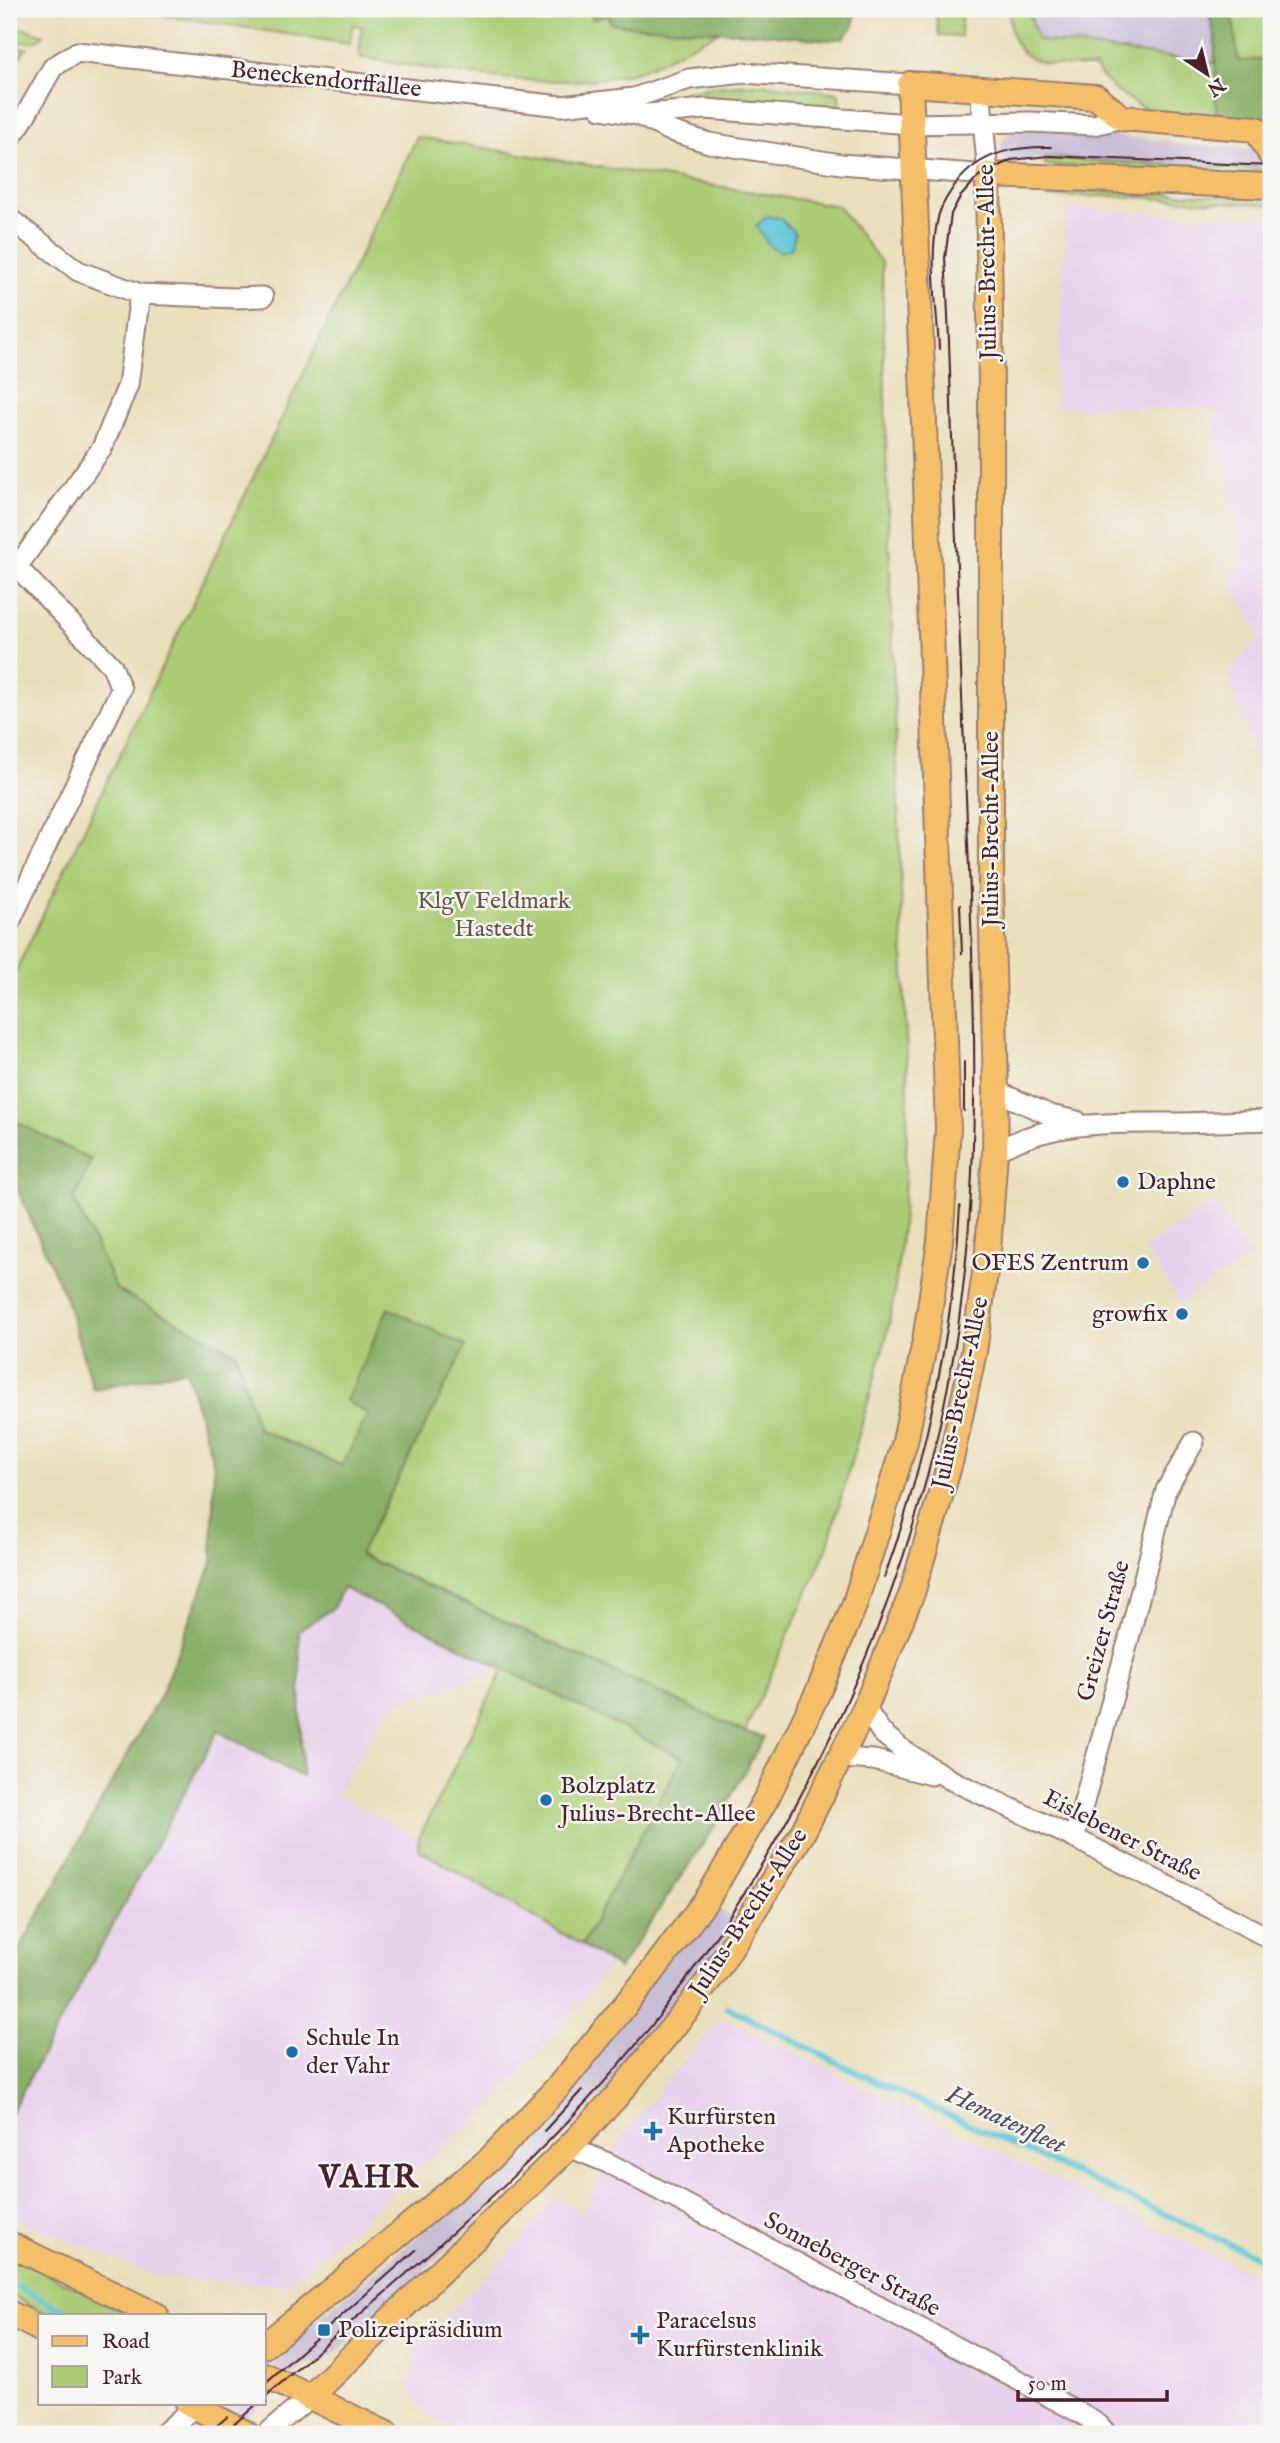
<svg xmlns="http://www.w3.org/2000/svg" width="1280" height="2443" viewBox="0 0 1280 2443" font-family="'IM FELL English',serif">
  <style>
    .built { fill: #e9d1ed }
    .industrial { fill: #c9bfd7 }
    .green { fill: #accd76; stroke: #7b7650; stroke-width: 2 }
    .forest { fill: #89b067; stroke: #6a6849; stroke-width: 2 }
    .water { fill: #5dc7d8; stroke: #547382; stroke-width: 2 }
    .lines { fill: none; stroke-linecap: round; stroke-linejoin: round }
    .stream { stroke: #5dc7d8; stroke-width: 6 }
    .minor-casing { stroke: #9a7f73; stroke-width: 23 }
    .major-casing { stroke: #9a7f73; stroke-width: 28 }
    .minor { stroke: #fff; stroke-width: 19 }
    .major { stroke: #f6c06b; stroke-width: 24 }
    .tram { stroke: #4a1f2b; stroke-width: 2 }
    .poi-dot { fill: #1f6fb2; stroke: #f6f6f2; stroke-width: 2.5 }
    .labels { text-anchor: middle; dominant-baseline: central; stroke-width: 5; stroke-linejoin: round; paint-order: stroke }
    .street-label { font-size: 24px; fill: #4a1f2b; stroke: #f6f6f2 }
    .park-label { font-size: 24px; fill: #675342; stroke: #f6f6f2 }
    .poi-label { font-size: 24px; fill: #4a1f2b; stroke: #f6f6f2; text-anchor: start }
    .water-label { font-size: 26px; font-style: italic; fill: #50515f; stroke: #f6f6f2 }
    .district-label { font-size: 32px; font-weight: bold; letter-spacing: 2px; fill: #4a1f2b; stroke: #f6f6f2 }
  </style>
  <rect width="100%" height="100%" fill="#f6f6f2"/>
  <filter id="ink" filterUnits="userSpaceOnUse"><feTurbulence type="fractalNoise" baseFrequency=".0143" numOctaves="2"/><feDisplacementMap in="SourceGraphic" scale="14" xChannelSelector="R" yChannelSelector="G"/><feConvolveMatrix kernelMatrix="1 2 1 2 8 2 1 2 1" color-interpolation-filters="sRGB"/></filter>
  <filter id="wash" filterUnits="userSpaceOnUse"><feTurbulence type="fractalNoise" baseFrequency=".00686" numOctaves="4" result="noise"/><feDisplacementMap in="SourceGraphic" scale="28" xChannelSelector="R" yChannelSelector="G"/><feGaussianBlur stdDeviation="1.57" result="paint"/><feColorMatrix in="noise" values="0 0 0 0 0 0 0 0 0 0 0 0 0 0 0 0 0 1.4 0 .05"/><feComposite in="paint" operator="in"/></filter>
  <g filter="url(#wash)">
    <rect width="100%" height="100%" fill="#eadfbb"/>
    <path class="built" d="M1067 209 1271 219V784L1262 782 1227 673 1260 635 1227 576 1245 562 1217 436 1214 409 1055 407Z
      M1214 1203 1251 1257 1180 1303 1144 1248Z
      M343 1587 504 1668 389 1707 336 1795 419 1838 418 1850 611 1963 584 2000 495 2103 286 2286 156 2276 9 2216V2116L218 1731 302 1776 299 1631 333 1608Z
      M721 2018 1271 2283V2434H464L431 2416 422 2408 409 2389 415 2348 515 2246 556 2198 583 2212 624 2135 663 2085Z"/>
    <path class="industrial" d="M1028 9H1208L1215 35V63L1038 40Z
      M1037 129 1171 141 1172 144 1258 149 1270 170 1045 158 1028 159 1008 166 1000 148 1004 138 1012 132Z
      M711 1905 738 1920 635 2060 552 2150 336 2353 321 2362 303 2367 264 2402V2374L287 2354 290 2341 412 2242 493 2170Z
      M231 2403H263L228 2434H191L200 2430Z"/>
    <path class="green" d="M100 9H591L593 18 610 14 611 23 720 32C691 43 666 62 637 71 563 95 436 70 359 57L362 26 352 25 350 44 183 18Z
      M935 9H961V37L939 36Z
      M1009 9H1028L1038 40 1214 63 1215 35 1208 9H1271V123L1148 111 1113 89 1094 67C1065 65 1023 70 1013 36 1010 28 1010 18 1009 9Z
      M9 28 26 29 44 35 36 41 9 43Z
      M27 48 12 66 9 65V49Z
      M761 84 839 93V107L687 96 684 93 686 91 723 86Z
      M417 137 838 206 882 263 887 484 908 1094C906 1174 903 1255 887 1334L827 1548 745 1732 359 1554 465 1346 347 1400 369 1413 342 1466 257 1428 236 1353 117 1290 74 1199 91 1160 9 1118V985Z
      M1045 158 1270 170 1271 178 1045 165Z
      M1061 189 1271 198V205L1114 196 1048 197 1047 191Z
      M504 1668 682 1758 582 1945 418 1849 419 1838Z
      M9 2255 132 2315H49L9 2295Z"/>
    <path class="forest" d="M591 9H856L853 27 843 38 828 40 767 34 631 26 610 23 609 15 593 19Z
      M1208 9H1232L1238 61 1271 58V120L1216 115 1215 35Z
      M9 1118 91 1160 74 1200 117 1290 236 1353 258 1429 342 1466 368 1414 346 1401 388 1308 466 1346 359 1555 745 1732 764 1737 713 1829 619 1969 582 1945 682 1758 343 1588 333 1608 299 1631 302 1777 218 1731 9 2116V1968L162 1692 212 1563 214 1465 186 1370 93 1389 66 1299 9 1170Z"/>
    <path class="water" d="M767 216 780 218 795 233 792 248 779 252 769 245 756 226Z"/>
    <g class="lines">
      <path class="stream" d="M727 2007 864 2076 1271 2263
        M9 2283 74 2315"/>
    </g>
  </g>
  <g filter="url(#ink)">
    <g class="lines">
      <g class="minor-casing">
        <path id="minor" d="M601 109 637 115 705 109 911 124 1030 122 1094 125 1122 118
          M638 115 668 130 709 143 841 164 988 175 980 88
          M9 140 20 125 53 67 77 52 561 106 634 98 689 79 744 73 910 84
          M9 218 78 271 140 294 235 298 263 297
          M9 924 121 689 112 666 17 567 102 448 128 385 140 294
          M996 1091 1050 1115 1077 1121
          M995 1152C1049 1121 1107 1123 1168 1123 1203 1123 1237 1121 1271 1120
          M865 1708 882 1733 903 1750 949 1779 1074 1838 1271 1939
          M842 1758 874 1760 931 1775
          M1074 1838 1128 1642 1166 1490 1194 1442
          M569 2147 608 2163 1082 2414 1099 2425 1107 2434
          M163 2434 195 2406
          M266 2434 309 2398"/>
      </g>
      <g class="major-casing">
        <path id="major" d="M9 2244 156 2315
          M9 2313 40 2329
          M264 2346 490 2159 559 2086 649 1976 707 1899 767 1797 819 1690 854 1606 905 1442 925 1341 940 1241 948 1129 923 395 910 84 1096 97 1122 118 1256 129 1271 155
          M264 2375 387 2434
          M309 2398 569 2147 615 2098 686 2011 717 1969 802 1834 865 1708 912 1593 951 1459 974 1352 988 1251 995 1152 996 1091 991 887V385L988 175 1271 186
          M188 2403 247 2434"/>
      </g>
      <use href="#minor" class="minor"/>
      <use href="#major" class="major"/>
      <path class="tram" d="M939 349C937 307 928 253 939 214 942 203 949 194 955 185 979 153 1013 146 1051 147
        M960 905 962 954
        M964 1111V1062
        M884 1578C925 1466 954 1325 960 1206
        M544 2131 582 2090
        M264 2384 416 2250
        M264 2398C401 2277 547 2161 659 2016 817 1809 930 1557 962 1297 984 1115 971 930 964 748 960 644 956 541 952 437 950 377 949 317 945 258L951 214 960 197 980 175 1011 160 1048 156 1271 166
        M207 2434 227 2417
        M223 2434 258 2403"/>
    </g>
  </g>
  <g class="poi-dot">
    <circle cx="1123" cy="1182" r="7"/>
    <circle cx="1143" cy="1263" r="7"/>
    <circle cx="1182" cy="1314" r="7"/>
    <circle cx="546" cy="1800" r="7"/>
    <circle cx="292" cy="2052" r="7"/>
    <path d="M649.5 2120.5h7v7h7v7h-7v7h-7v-7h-7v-7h7z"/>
    <rect x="317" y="2323" width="14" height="14" rx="3.5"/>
    <path d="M636.5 2324.5h7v7h7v7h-7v7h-7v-7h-7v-7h7z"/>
  </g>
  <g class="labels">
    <g class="street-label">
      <text transform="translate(326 80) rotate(6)">Beneckendorffallee</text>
      <text transform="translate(988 262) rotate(-91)">Julius-Brecht-Allee</text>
      <text transform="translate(991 829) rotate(-90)">Julius-Brecht-Allee</text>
      <text transform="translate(961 1393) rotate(-78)">Julius-Brecht-Allee</text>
      <text transform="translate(1104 1631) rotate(-75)">Greizer Straße</text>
      <text transform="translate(1122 1836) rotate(27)">Eislebener Straße</text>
      <text transform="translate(749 1913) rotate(-57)">Julius-Brecht-Allee</text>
      <text transform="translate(852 2265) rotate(28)">Sonneberger Straße</text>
    </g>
    <g class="park-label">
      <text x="494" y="901">KlgV Feldmark<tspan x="494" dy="28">Hastedt</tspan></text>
    </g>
    <g class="poi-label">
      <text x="1137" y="1182">Daphne</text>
      <text x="1129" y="1263" text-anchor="end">OFES Zentrum</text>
      <text x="1168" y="1314" text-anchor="end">growfix</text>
      <text x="560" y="1786">Bolzplatz<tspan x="560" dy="28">Julius-Brecht-Allee</tspan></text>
      <text x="306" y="2038">Schule In<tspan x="306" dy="28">der Vahr</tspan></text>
      <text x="667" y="2117">Kurfürsten<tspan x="667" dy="28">Apotheke</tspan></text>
      <text x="656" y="2321">Paracelsus<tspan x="656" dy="28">Kurfürstenklinik</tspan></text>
      <text x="338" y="2330">Polizeipräsidium</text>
    </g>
    <g class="water-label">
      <text transform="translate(1006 2120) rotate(25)">Hematenfleet</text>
    </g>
    <g class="district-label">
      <text x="369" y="2178">VAHR</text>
    </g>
  </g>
  <rect width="1280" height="2443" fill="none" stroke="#f6f6f2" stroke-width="35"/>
  <rect x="38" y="2314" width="228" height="91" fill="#f6f6f2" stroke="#b1a0a2" stroke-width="2"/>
  <rect x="52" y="2336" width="35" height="10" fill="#f6c06b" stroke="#b1a0a2" stroke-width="2"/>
  <text x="102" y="2348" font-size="21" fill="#4a1f2b">Road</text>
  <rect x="52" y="2366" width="35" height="21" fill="#accd76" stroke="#b1a0a2" stroke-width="2"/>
  <text x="102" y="2384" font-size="21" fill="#4a1f2b">Park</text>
  <g transform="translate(1207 74) rotate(145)" stroke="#f6f6f2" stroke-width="5" paint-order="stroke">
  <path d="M0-5L12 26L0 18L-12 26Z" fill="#4a1f2b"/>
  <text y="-10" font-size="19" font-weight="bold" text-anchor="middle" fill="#4a1f2b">N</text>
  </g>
  <path d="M1018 2390v10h149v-10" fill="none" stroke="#4a1f2b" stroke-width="3.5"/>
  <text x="1028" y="2390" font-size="21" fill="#4a1f2b" stroke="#f6f6f2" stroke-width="5" paint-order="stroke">50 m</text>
</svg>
